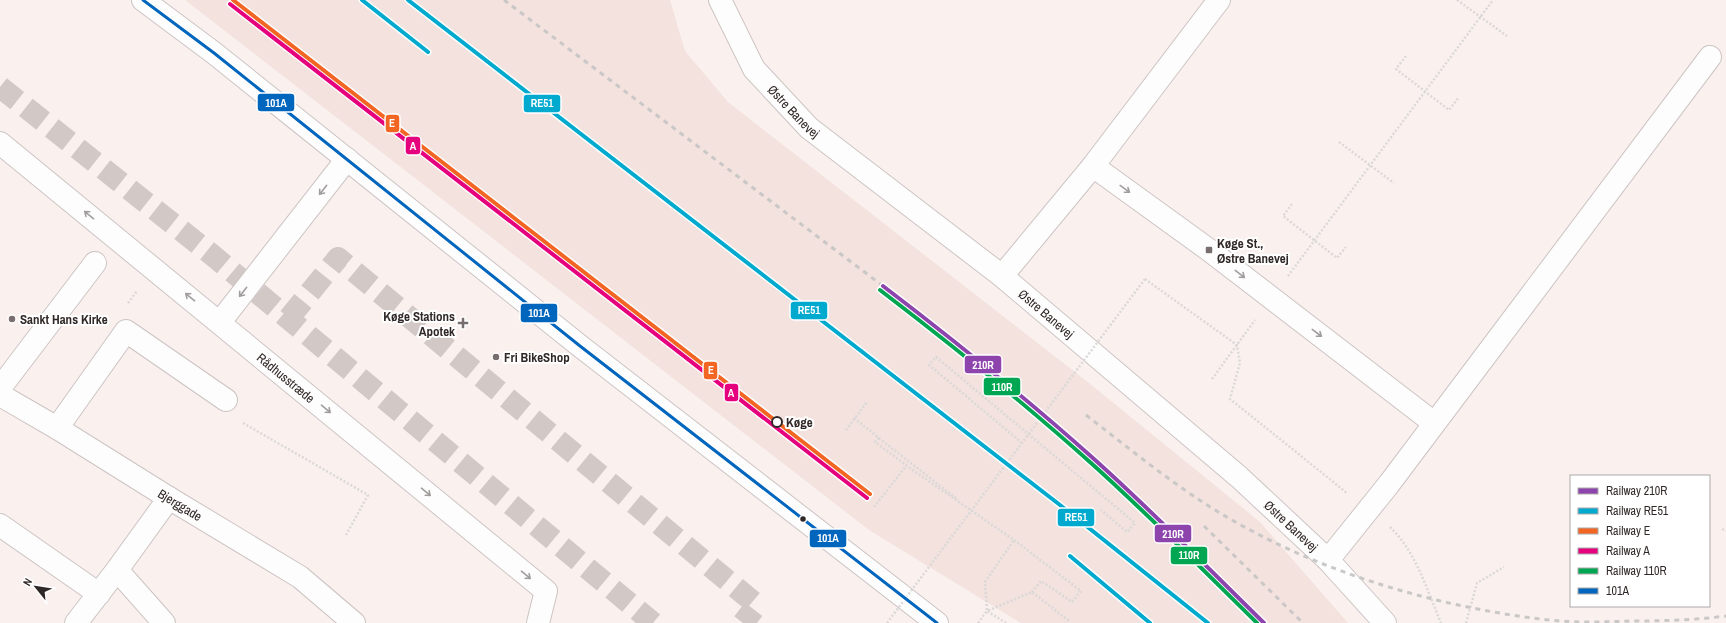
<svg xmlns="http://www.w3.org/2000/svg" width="1726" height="623" viewBox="0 0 1726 623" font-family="'Archivo Narrow',sans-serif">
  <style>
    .built { fill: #f3e2de }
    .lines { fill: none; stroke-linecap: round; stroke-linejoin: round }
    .minor-tunnel { stroke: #d2c9c7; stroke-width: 22; stroke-dasharray: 22 11; stroke-linecap: butt }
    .minor-casing { stroke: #ccc4c3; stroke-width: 24 }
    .path { stroke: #dbd8d8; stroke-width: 2.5; stroke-dasharray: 2 2; stroke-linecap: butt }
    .minor { stroke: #fefdfd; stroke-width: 22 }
    .rail { stroke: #cac7c7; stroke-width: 3; stroke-dasharray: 5 5; stroke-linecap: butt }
    .path-bridge { stroke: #dbd8d8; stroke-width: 2.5; stroke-dasharray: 2 2; stroke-linecap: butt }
    .bus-1-casing { stroke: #fff; stroke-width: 6 }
    .bus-1 { stroke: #0065bd; stroke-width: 3 }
    .rail-1-casing { stroke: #fff; stroke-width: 7 }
    .rail-2-casing { stroke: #fff; stroke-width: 7 }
    .rail-3-casing { stroke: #fff; stroke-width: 7 }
    .rail-4-casing { stroke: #fff; stroke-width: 7 }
    .rail-5-casing { stroke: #fff; stroke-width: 7 }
    .rail-1 { stroke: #8e44ad; stroke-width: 4 }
    .rail-2 { stroke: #00a9ce; stroke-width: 4 }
    .rail-3 { stroke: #f26522; stroke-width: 4 }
    .rail-4 { stroke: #e5007d; stroke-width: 4 }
    .rail-5 { stroke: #00a651; stroke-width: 4 }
    .oneway { stroke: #a19d9d }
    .poi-dot { fill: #776e6d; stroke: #fff; stroke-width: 1.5 }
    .stop-dot { fill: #fff; stroke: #302827; stroke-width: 2 }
    .bus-dot { fill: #302827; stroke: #fff; stroke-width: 1.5 }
    .labels { text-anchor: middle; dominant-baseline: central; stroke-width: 4; stroke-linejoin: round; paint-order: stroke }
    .street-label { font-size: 13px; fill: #302827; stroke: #fff }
    .poi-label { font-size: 13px; font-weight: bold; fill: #302827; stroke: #fff; text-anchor: start }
    .stop-label { font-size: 13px; font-weight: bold; fill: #302827; stroke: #fff; text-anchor: start }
    .line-badge { stroke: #fff; stroke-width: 1.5 }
    .badge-label { font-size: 11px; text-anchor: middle; font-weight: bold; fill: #fff }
  </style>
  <rect width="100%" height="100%" fill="#faf1ef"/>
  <path class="built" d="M185 0H670L685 51 728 102 1089 383 1260 522 1348 623H1021L869 530Z"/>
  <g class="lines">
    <path class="minor-tunnel" d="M0 87 211 254 653 623
      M289 318 338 258 757 605 743 623"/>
    <g class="minor-casing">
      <g id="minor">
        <path d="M143 0 214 53 580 346 937 623"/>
        <path id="s1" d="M720 0 754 69 809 128 1002 276 1239 477 1328 560 1385 623"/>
        <path id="s2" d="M0 143 546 591 538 623"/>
        <path d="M1093 166 1209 250 1434 423"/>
        <path d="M1002 276 1093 166 1219 0"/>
        <path d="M220 322 347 159"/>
        <path d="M0 388 95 263"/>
        <path id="s3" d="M0 395 57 428 169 498 300 577 354 623"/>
        <path d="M57 428 126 331 226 400"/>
        <path d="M0 525 99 594"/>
        <path d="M1328 560 1389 484 1710 57"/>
        <path d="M117 570 164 623"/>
        <path d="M76 623 117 570 169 498"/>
      </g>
    </g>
    <path class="path" d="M1457 0 1507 36
      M1406 56 1396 69 1449 110 1459 97
      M1339 142 1394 183
      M1292 204 1283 216 1337 258 1346 247
      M1288 276 1493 0
      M1145 279 1237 345 1240 363 1230 399 1347 493
      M128 303 137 291
      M1212 379 1255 320
      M854 418 879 438 875 442 914 471 1014 540 1081 591 1072 602 1041 581 1032 592
      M243 423 368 495 346 535
      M846 430 867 402
      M879 438 958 500
      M1022 443 929 365 936 357 1135 523 1127 532 1101 510
      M874 507 906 466
      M1390 527C1416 552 1427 590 1441 623
      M1722 529 1726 531
      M978 623 987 611 985 582 1014 540
      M1006 623 987 611 1032 592 1069 621
      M1466 623 1477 583 1504 567"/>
    <use href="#minor" class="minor"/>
    <path class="rail" d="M504 0 883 286
      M1086 415C1140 457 1193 501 1254 532 1342 579 1450 609 1549 620 1577 623 1605 622 1632 621 1664 621 1695 620 1726 616
      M1204 526 1303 623"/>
    <path class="path-bridge" d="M887 623 1145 279"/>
    <g class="bus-1-casing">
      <path id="bus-1" d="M143 0 214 53 580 346 937 623"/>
    </g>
    <use href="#bus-1" class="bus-1"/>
    <g class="rail-1-casing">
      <path id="rail-1" d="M883 286C955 341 1026 398 1094 459 1153 512 1208 568 1264 623"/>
    </g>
    <g class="rail-2-casing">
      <path id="rail-2" d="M362 0 428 52
        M408 0 1060 505 1208 623
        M1070 556 1150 623"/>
    </g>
    <g class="rail-3-casing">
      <path id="rail-3" d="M233 0 870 494"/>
    </g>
    <g class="rail-4-casing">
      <path id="rail-4" d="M230 4 867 498"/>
    </g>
    <g class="rail-5-casing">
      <path id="rail-5" d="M880 290C952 345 1023 402 1091 463 1148 514 1202 569 1257 623"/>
    </g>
    <use href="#rail-1" class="rail-1"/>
    <use href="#rail-2" class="rail-2"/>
    <use href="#rail-3" class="rail-3"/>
    <use href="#rail-4" class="rail-4"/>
    <use href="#rail-5" class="rail-5"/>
  </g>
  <defs><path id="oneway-shaft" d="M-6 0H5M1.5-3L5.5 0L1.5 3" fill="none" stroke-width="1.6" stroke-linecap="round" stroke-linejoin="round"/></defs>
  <g class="oneway">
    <use href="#oneway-shaft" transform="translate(1125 189) rotate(36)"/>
    <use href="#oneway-shaft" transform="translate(323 190) rotate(128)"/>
    <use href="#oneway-shaft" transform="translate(89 215) rotate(-141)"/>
    <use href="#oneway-shaft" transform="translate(1240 274) rotate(38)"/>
    <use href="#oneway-shaft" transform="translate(243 292) rotate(128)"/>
    <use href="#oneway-shaft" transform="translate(190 297) rotate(-141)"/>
    <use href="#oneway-shaft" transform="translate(1317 333) rotate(37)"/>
    <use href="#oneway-shaft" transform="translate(326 409) rotate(40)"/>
    <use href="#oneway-shaft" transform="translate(426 492) rotate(40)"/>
    <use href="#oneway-shaft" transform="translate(526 575) rotate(40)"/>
  </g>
  <g class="poi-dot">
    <rect x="1205" y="246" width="8" height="8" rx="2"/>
    <circle cx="12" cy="319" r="4"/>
    <path d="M461 317h4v4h4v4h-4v4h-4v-4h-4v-4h4z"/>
    <circle cx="496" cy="357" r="4"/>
  </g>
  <circle class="stop-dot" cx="777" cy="422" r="5"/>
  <circle class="bus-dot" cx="803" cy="519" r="3.5"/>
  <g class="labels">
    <g class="street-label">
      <text stroke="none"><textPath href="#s1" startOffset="135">Østre Banevej</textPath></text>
      <text stroke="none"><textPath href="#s1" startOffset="459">Østre Banevej</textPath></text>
      <text stroke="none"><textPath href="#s2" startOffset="370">Rådhusstræde</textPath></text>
      <text stroke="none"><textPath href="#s3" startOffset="211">Bjerggade</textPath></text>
      <text stroke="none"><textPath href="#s1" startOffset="783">Østre Banevej</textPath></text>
    </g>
    <g class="poi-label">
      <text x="1217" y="243">Køge St.,<tspan x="1217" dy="15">Østre Banevej</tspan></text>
      <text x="455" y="316" text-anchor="end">Køge Stations<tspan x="455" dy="15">Apotek</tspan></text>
      <text x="20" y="319">Sankt Hans Kirke</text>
      <text x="504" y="357">Fri BikeShop</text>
    </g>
    <g class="stop-label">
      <text x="786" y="422">Køge</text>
    </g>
  </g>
  <g class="line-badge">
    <rect x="257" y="93" width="38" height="19" rx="4" fill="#0065bd"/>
    <rect x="523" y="94" width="38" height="19" rx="4" fill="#00a9ce"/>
    <rect x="385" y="114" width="15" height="19" rx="4" fill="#f26522"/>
    <rect x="405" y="136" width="16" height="19" rx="4" fill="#e5007d"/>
    <rect x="790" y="301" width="38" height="19" rx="4" fill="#00a9ce"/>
    <rect x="520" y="303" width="38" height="20" rx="4" fill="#0065bd"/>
    <rect x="964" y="355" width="38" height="19" rx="4" fill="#8e44ad"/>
    <rect x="703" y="361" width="15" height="19" rx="4" fill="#f26522"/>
    <rect x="983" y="377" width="38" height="19" rx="4" fill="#00a651"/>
    <rect x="724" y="383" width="15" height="19" rx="4" fill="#e5007d"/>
    <rect x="1057" y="508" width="38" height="19" rx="4" fill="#00a9ce"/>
    <rect x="1154" y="524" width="38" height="19" rx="4" fill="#8e44ad"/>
    <rect x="809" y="529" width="38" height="19" rx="4" fill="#0065bd"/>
    <rect x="1170" y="546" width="38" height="19" rx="4" fill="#00a651"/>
  </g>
  <g class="badge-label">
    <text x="276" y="107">101A</text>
    <text x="542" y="107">RE51</text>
    <text x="392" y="127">E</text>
    <text x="413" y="150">A</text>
    <text x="809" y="314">RE51</text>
    <text x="539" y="317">101A</text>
    <text x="983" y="369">210R</text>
    <text x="711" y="374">E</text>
    <text x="1002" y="391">110R</text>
    <text x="731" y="397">A</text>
    <text x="1076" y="521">RE51</text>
    <text x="1173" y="538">210R</text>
    <text x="828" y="542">101A</text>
    <text x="1189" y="559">110R</text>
  </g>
  <rect x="1570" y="475" width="140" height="132" fill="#ffffff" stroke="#aca9a9"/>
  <rect x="1578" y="488" width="20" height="6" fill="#8e44ad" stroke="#aca9a9"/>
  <text x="1606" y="495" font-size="12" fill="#302827">Railway 210R</text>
  <rect x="1578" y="508" width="20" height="6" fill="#00a9ce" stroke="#aca9a9"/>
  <text x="1606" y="515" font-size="12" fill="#302827">Railway RE51</text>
  <rect x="1578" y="528" width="20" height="6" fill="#f26522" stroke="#aca9a9"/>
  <text x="1606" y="535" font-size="12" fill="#302827">Railway E</text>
  <rect x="1578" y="548" width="20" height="6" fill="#e5007d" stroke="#aca9a9"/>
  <text x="1606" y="555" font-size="12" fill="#302827">Railway A</text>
  <rect x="1578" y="568" width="20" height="6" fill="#00a651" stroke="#aca9a9"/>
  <text x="1606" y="575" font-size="12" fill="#302827">Railway 110R</text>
  <rect x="1578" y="588" width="20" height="6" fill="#0065bd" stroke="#aca9a9"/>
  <text x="1606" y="595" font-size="12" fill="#302827">101A</text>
  <g transform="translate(36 587) rotate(300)" stroke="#ffffff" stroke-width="3" paint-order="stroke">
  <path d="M0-3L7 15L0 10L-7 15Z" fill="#302827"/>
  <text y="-6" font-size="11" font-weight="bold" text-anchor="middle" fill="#302827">N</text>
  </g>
</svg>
